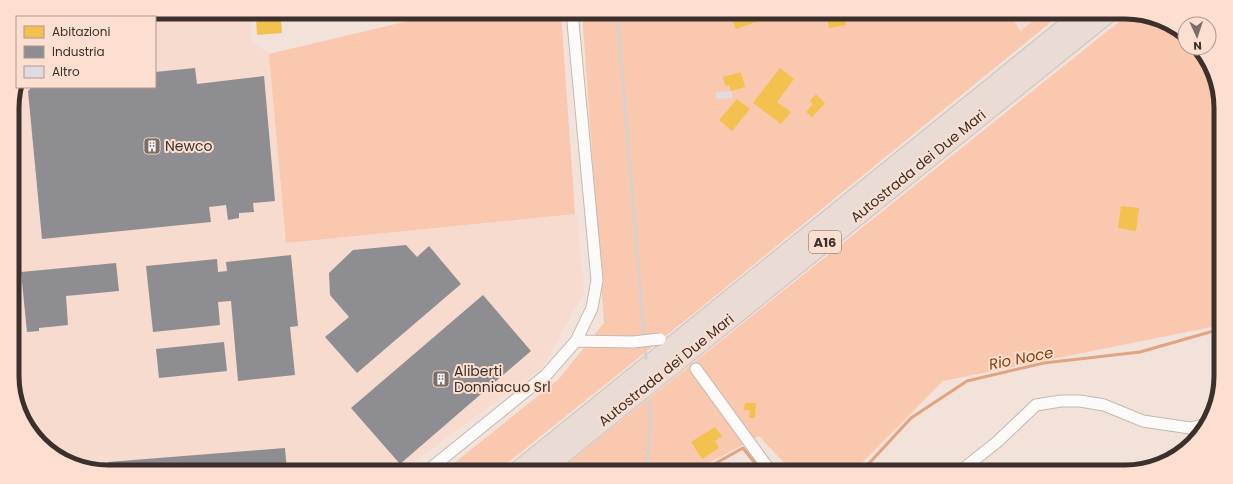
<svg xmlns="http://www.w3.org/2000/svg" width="1233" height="484" viewBox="0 0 1233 484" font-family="Poppins,sans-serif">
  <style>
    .built { fill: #f6dbce }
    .green { fill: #f9c8af }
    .homes { fill: #f2c14e }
    .industry { fill: #8d8d92 }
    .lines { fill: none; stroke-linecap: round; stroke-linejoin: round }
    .stream { stroke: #e2a380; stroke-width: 3 }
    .building { fill: #e0dbe1 }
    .street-casing { stroke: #c4b8b1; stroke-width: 13 }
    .highway-casing { stroke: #cbc3bf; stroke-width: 21 }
    .street { stroke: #fdfbf9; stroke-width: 11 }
    .highway { stroke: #eadcd5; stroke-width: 19 }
    .rail { stroke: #d6d1cf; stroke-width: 3 }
    .street-bridge-casing { stroke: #c4b8b1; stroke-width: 13; stroke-linecap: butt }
    .street-bridge { stroke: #fdfbf9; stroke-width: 11 }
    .labels { text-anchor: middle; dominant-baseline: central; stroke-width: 4; stroke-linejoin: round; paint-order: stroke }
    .shield { fill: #fcdfd0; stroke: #75645c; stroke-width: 1 }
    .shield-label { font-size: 13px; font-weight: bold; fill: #3b302b }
    .poi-label { font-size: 14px; fill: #3b302b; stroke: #fcdfd0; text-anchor: start }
    .street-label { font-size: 14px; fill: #3b302b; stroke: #fcdfd0 }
    .water-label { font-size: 15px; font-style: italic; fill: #8a3f07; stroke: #fcdfd0 }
    .rim { fill: none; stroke: #3b302b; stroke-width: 5 }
  </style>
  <rect width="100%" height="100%" fill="#f2e2da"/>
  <path class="built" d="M108 12H251V41L269 54 286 243 576 214 584 292 543 367 400 472H108L77 467 36 439 14 394 12 102 17 84V87H155V17H83Z
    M1008 12H1045L1020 31Z"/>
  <path class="green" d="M446 12H561L575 214 286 243 269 54Z
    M582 12H1008L1020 31 1045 12H1063L703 306 496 472H443L558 380 604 323Z
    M1130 13 1156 17 1185 38V48L1201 49 1220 95 1217 326 943 381 853 472H793L759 436 692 472H557Z"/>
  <path class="homes" d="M274 12H299V20L281 21 282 33 257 35 256 17 274 15Z
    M403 12H429V17L403 19Z
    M742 12H761L764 19 736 29 731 16Z
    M826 12H844L846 25 829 28Z
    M780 68 794 79 777 102 791 112 781 124 753 103Z
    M741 72 745 87 731 91 729 85 725 86 723 77Z
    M816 94 825 103 812 117 806 112 813 104 810 101Z
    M737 99 750 109 732 131 719 120Z
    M1121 206 1139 208 1136 231 1118 228Z
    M745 403H756L755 418H749L750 410H744Z
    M715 427 722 436 715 441 719 448 702 459 691 442Z"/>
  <path class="industry" d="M195 68 197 84 264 76 275 201 253 203 254 212 239 213V218L228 220 226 205 209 207 211 222 42 239 28 91 32 87H155V72Z
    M406 245 417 257 429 246 461 284 357 373 325 337 349 317 330 295 329 273 353 250Z
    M291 255 298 326 290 327 295 375 238 381 231 301 218 302 220 325 153 332 146 266 217 259 218 272 227 271 226 262Z
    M116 263 119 291 66 296 68 325 39 328V331L27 332 21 272Z
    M483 295 531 351 400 464 351 408Z
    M224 342 227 371 159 378 156 349Z
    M285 448 287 472H109L108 462Z
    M90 465 91 469 76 466Z
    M347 465 352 472H338Z"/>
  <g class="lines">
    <path class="stream" d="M700 472 743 448 762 472
      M861 472 911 418 967 381 1044 363 1140 352 1217 330"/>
  </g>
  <path class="building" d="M732 91V98L716 99V92Z"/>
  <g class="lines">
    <g class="street-casing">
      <path id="street" d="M576 341 633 342
        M696 369 771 472
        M426 472 546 375 576 341 592 308 597 280 572 12
        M959 472 997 442 1036 405 1061 401H1080L1104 405 1143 421 1190 428 1203 425"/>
    </g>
    <g class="highway-casing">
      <path id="highway" d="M517 472 1085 12
        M540 472 1109 12"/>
    </g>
    <use href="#street" class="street"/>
    <use href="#highway" class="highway"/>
    <path class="rail" d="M617 12 646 359
      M647 472 650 424 649 402"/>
    <g class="street-bridge-casing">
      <path id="street-bridge" d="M633 342 660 339"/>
    </g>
    <use href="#street-bridge" class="street-bridge"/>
  </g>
  <defs>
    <g id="building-square" transform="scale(0.9)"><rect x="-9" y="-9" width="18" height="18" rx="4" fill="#7b6e68" stroke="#fcdfd0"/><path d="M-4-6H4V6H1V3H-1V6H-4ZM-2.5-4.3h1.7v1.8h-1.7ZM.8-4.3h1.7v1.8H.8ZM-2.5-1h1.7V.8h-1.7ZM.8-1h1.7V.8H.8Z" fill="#fff"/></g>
  </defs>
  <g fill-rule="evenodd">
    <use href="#building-square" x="152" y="146"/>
    <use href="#building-square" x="441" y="379"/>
  </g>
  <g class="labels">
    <rect class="shield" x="809" y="231" width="32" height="22" rx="3"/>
    <g class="shield-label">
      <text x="825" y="242">A16</text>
    </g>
    <g class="poi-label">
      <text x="165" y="146">Newco</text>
      <text x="454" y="371">Aliberti<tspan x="454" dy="16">Donniacuo Srl</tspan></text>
    </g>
    <g class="street-label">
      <text transform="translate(918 166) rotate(-39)">Autostrada dei Due Mari</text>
      <text transform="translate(666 370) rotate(-39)">Autostrada dei Due Mari</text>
    </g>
    <g class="water-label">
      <text transform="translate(1021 358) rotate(-11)">Rio Noce</text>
    </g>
  </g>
  <path d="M0 0H1233V484H0ZM108 19H1125A89 89 0 0 1 1214 108V376A89 89 0 0 1 1125 465H108A89 89 0 0 1 19 376V108A89 89 0 0 1 108 19Z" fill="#fcdfd0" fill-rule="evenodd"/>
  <path class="rim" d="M108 19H1125A89 89 0 0 1 1214 108V376A89 89 0 0 1 1125 465H108A89 89 0 0 1 19 376V108A89 89 0 0 1 108 19Z"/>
  <rect x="16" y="16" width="140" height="72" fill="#fcdfd0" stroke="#af998e"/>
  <rect x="24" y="26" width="20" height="12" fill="#f2c14e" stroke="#af998e"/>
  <text x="52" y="36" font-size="12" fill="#3b302b">Abitazioni</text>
  <rect x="24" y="46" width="20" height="12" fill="#8d8d92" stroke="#af998e"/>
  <text x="52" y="56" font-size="12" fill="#3b302b">Industria</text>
  <rect x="24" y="66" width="20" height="12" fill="#e0dbe1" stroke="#af998e"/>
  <text x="52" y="76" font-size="12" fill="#3b302b">Altro</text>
  <g transform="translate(1197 36) rotate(177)"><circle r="19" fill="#fcdfd0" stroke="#af998e"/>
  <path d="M0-3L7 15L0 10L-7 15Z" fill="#7b6e68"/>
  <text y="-6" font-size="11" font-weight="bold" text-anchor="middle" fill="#3b302b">N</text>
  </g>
</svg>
